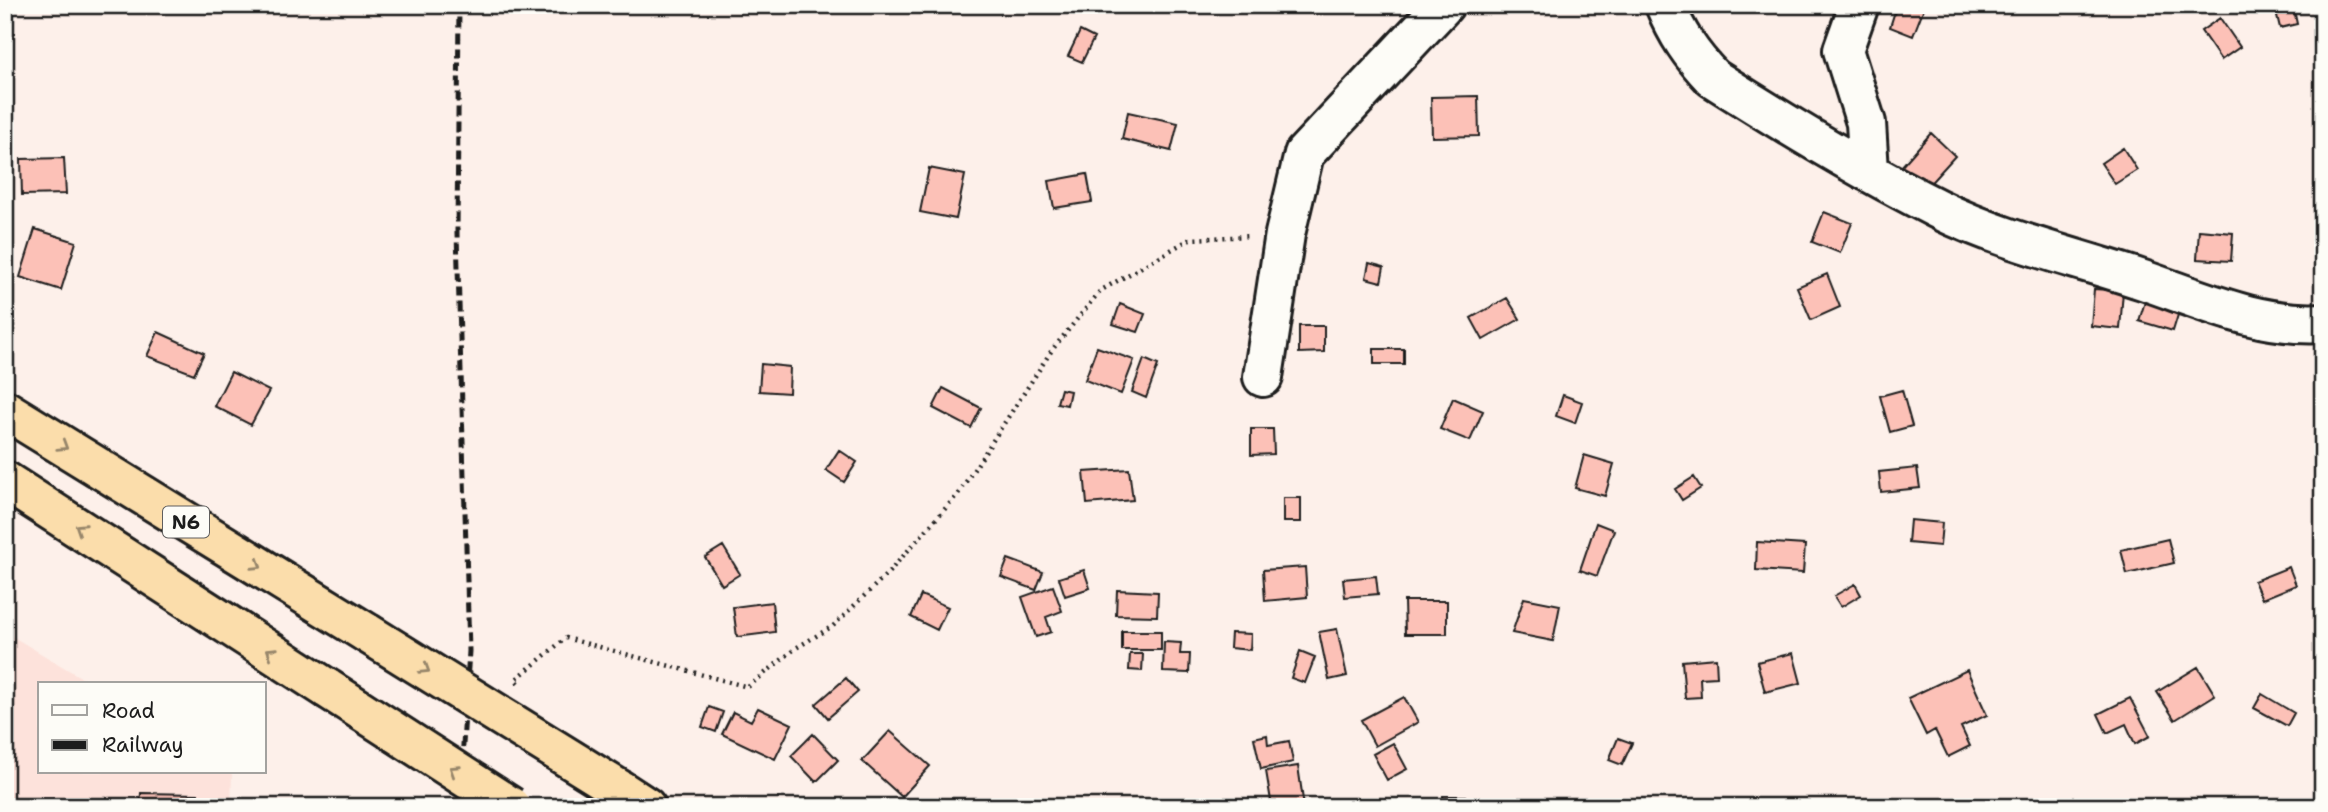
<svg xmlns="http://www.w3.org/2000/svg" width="2328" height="812" viewBox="0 0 2328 812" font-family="'Shantell Sans',sans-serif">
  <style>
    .built { fill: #fde2db }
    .building { fill: #fcc1b7; stroke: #1c1c1c; stroke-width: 2 }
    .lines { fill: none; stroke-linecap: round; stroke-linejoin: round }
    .minor-casing { stroke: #1c1c1c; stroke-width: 44 }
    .trunk-casing { stroke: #1c1c1c; stroke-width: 44 }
    .path { stroke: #1c1c1c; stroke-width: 4.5; stroke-dasharray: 2 5; stroke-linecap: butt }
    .minor { stroke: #fdfcf7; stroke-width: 38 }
    .trunk { stroke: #fbddab; stroke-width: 38 }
    .rail { stroke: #1c1c1c; stroke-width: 5; stroke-dasharray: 10 5; stroke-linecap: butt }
    .trunk-bridge-casing { stroke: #1c1c1c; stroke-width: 44; stroke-linecap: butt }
    .trunk-bridge { stroke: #fbddab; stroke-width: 38 }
    .oneway { stroke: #97866b }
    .labels { text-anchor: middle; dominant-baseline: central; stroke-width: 7; stroke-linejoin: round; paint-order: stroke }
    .shield { fill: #fdfcf7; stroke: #605f5e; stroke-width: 2 }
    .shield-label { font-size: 19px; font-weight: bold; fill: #1c1c1c }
  </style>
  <rect width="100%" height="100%" fill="#fdf0ea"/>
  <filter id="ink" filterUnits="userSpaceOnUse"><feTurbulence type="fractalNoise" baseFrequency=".0143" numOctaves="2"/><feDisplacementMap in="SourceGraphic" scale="14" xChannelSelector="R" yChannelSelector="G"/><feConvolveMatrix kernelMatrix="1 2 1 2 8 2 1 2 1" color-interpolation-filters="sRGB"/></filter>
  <g filter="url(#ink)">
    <path class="built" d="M5 632 92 684H40V772H232L231 807H5Z"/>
    <path class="building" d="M1897 5H1925L1913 36 1890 27Z
      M2293 5 2297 24 2280 28 2275 7Z
      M2220 18 2240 47 2221 60 2201 31Z
      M1080 31 1094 38 1082 62 1068 56Z
      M1478 96 1479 136 1432 137 1431 97Z
      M1128 112 1178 123 1171 151 1122 139Z
      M1931 133 1955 156 1925 189 1901 167Z
      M2123 148 2137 170 2115 184 2101 163Z
      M64 158 66 194 22 195 21 159Z
      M929 168 965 175 956 219 920 212Z
      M1087 174 1092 202 1054 208 1049 181Z
      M1824 212 1852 223 1840 253 1812 242Z
      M35 229 76 242 61 290 20 277Z
      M2199 230 2233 233 2231 261 2197 259Z
      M1369 263 1384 267 1381 282 1366 278Z
      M1827 274 1840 307 1811 320 1797 287Z
      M2094 289 2123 291 2120 329 2091 326Z
      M2147 295 2181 305 2173 331 2139 321Z
      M1507 298 1520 319 1483 340 1471 318Z
      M1120 304 1145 314 1138 332 1113 324Z
      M1299 326H1324V352L1299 353Z
      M158 332 204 353 194 374 147 356Z
      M1097 347 1134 360 1121 394 1085 380Z
      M1374 349H1404V364H1374Z
      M1144 359 1158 365 1146 398 1132 392Z
      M761 364 790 367 789 393 759 391Z
      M231 372 269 391 251 425 214 406Z
      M943 388 981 408 971 428 933 408Z
      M1061 389 1070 391 1067 405 1057 403Z
      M1902 390 1912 426 1890 432 1880 396Z
      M1563 395 1582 402 1575 423 1556 416Z
      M1453 398 1483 411 1470 441 1440 429Z
      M1251 429H1273L1274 454 1251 455Z
      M839 450 857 462 844 482 826 470Z
      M1584 455 1614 464 1605 496 1575 488Z
      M1917 468 1920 488 1881 492 1879 472Z
      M1129 469 1133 500 1087 504 1084 472Z
      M1694 477 1701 488 1682 500 1675 489Z
      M1283 498H1301V522H1283Z
      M1910 520 1942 523 1940 546 1908 543Z
      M1596 523 1614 530 1597 576 1580 570Z
      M2168 539 2174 563 2127 574 2121 550Z
      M1757 542 1805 545 1803 573 1756 570Z
      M723 546 740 574 722 585 705 557Z
      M1008 559 1043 572 1036 590 1001 577Z
      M1305 567 1307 597 1265 601 1263 570Z
      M2289 567 2296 585 2262 599 2254 581Z
      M1084 570 1090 588 1065 596 1059 578Z
      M1376 576 1378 594 1345 597 1343 579Z
      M1855 584 1861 595 1841 607 1834 596Z
      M1053 586 1062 611 1046 617 1051 632 1036 637 1022 597Z
      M1117 590 1158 592 1157 616 1116 615Z
      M921 595 948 607 937 630 911 617Z
      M1524 598 1560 605 1553 641 1512 633Z
      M1404 601H1447V634H1405Z
      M772 602 775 632 737 637 733 607Z
      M1337 629 1347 676 1329 680 1319 632Z
      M1122 631H1161V650H1122Z
      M1231 633 1251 634 1250 650 1230 648Z
      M1164 642 1181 643 1180 654H1190L1189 673 1163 672Z
      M1300 651 1315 657 1305 683 1291 678Z
      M1793 653 1801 683 1765 692 1757 662Z
      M1130 654H1143L1142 671 1129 670Z
      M1716 658 1717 677 1700 678 1701 697 1685 698 1682 661Z
      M2198 667 2215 695 2175 720 2157 692Z
      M1967 670 1987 715 1961 727 1970 746 1948 757 1935 730 1926 735 1908 698Z
      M846 678 858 692 828 718 816 704Z
      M2262 694 2294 713 2287 726 2254 708Z
      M1404 697 1418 722 1375 746 1361 720Z
      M2130 698 2150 736 2135 744 2126 724 2107 733 2098 714Z
      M709 707 723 712 716 732 702 727Z
      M758 708 792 724 775 759 722 734 733 712 751 721Z
      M890 731 930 766 902 797 862 761Z
      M813 734 838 760 816 782 791 756Z
      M1267 735 1268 745 1289 741 1293 762 1261 769 1254 738Z
      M1618 738 1632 743 1622 765 1609 760Z
      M1393 743 1407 769 1387 780 1373 754Z
      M1298 766 1304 807H1272L1266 771Z
      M141 793 198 794V807H140Z
      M1443 796H1466V807H1443Z"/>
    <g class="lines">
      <g class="minor-casing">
        <path id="minor" d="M1665 5C1677 34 1691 55 1713 78 1785 124 1861 170 1938 209 2003 241 2075 257 2143 280 2202 300 2259 327 2323 323
          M1859 5 1843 50 1866 123 1869 171
          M1263 377 1285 234 1304 154 1444 5"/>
      </g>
      <g class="trunk-casing">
        <path id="trunk" d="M5 410 367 633
          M5 481 328 689
          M620 790 646 807"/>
      </g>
      <path class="path" d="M518 683 515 680 566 638 748 687 796 648 833 626 889 572 958 494 1052 350 1100 291 1190 239 1250 236"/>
      <use href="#minor" class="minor"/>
      <use href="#trunk" class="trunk"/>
      <path class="rail" d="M459 807 469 651 457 233 459 5"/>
      <g class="trunk-bridge-casing">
        <path id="trunk-bridge" d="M367 633 620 790
          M328 689 511 807"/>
      </g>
      <use href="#trunk-bridge" class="trunk-bridge"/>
    </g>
    <defs><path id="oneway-chevron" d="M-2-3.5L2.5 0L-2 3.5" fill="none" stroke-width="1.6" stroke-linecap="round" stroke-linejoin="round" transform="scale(1.75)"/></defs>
    <g class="oneway">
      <use href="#oneway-chevron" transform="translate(63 446) rotate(32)"/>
      <use href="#oneway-chevron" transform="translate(80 528) rotate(-147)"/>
      <use href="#oneway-chevron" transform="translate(257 565) rotate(32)"/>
      <use href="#oneway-chevron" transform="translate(271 652) rotate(-147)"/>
      <use href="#oneway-chevron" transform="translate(425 669) rotate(32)"/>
      <use href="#oneway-chevron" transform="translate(454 770) rotate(-147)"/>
    </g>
  </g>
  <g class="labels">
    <rect class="shield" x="163" y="506.5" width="46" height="31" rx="5"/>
    <g class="shield-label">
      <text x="186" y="522">N6</text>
    </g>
  </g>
  <rect width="2328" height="812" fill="none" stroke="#fdfcf7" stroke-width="28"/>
  <rect x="14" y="14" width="2300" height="784" fill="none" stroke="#1c1c1c" stroke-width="2.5" filter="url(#ink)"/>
  <rect x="38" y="682" width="228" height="91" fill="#fdfcf7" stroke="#a3a29f" stroke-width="2"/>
  <rect x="52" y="705" width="35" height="10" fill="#fdfcf7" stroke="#a3a29f" stroke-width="2"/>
  <text x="102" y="718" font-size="21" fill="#1c1c1c">Road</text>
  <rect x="52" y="740" width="35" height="10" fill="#1c1c1c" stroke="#a3a29f" stroke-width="2"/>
  <text x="102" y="752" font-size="21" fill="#1c1c1c">Railway</text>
</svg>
